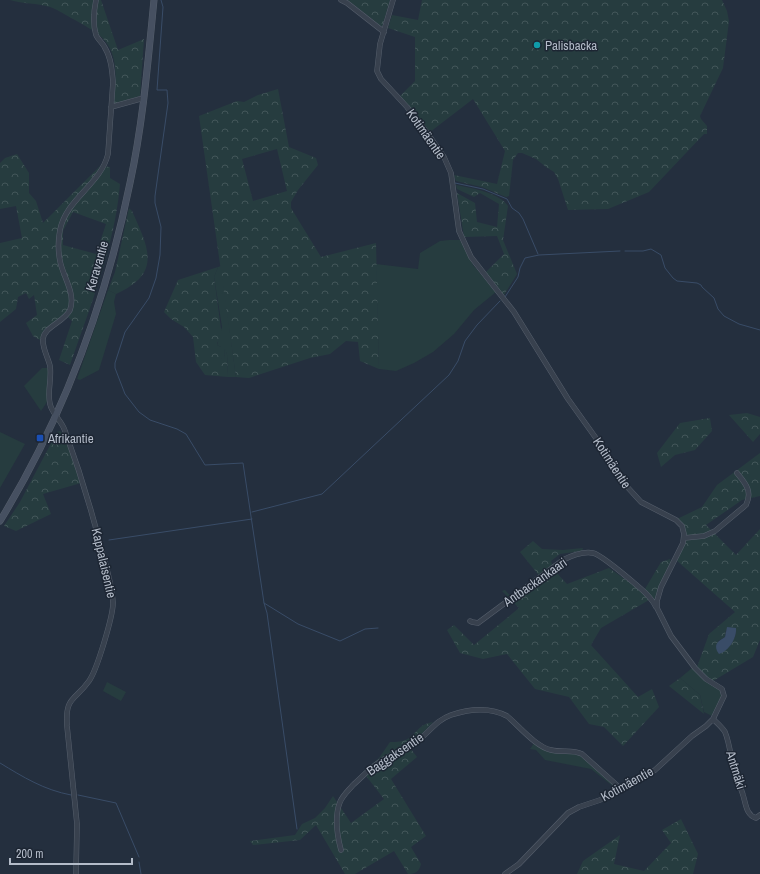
<svg xmlns="http://www.w3.org/2000/svg" width="760" height="874" viewBox="0 0 760 874" font-family="'Archivo Narrow',sans-serif">
  <style>
    .grass { fill: #263c3f }
    .forest { fill: url(#forest-crowns); fill-rule: evenodd }
    .water { fill: #394c67 }
    .lines { fill: none; stroke-linecap: round; stroke-linejoin: round }
    .stream { stroke: #394c67; stroke-width: 1 }
    .street-casing { stroke: #565f6c; stroke-width: 5.5 }
    .secondary-casing { stroke: #565f6c; stroke-width: 7 }
    .street { stroke: #38414e; stroke-width: 4.5 }
    .secondary { stroke: #465061; stroke-width: 6 }
    .culture-dot { fill: #0f9aa8; stroke: #1d2633; stroke-width: 1.5 }
    .transit-dot { fill: #1a4fb4; stroke: #1d2633; stroke-width: 1.5 }
    .labels { text-anchor: middle; dominant-baseline: central; stroke-width: 3; stroke-linejoin: round; paint-order: stroke }
    .poi-label { font-size: 13px; fill: #b4bcc9; stroke: #1d2633; text-anchor: start }
    .street-label { font-size: 13px; fill: #b4bcc9; stroke: #1d2633 }
  </style>
  <defs>
    <pattern id="forest-crowns" width="20" height="18" patternUnits="userSpaceOnUse"><rect width="20" height="18" fill="#263c3f"/><path d="M2 6a3 3 0 1 1 6 0M12 15a3 3 0 1 1 6 0" fill="none" stroke="#435659"/></pattern>
  </defs>
  <rect width="100%" height="100%" fill="#242f3e"/>
  <path class="grass" d="M449 240H460L473 265 496 292 474 310 454 334 433 352 414 363 396 371 379 369 376 264 418 269 420 253 440 241Z
    M221 266 236 377H228L227 355 225 349 224 360 221 358V347L217 345 222 327 214 277 218 267Z
    M108 290 116 294 114 302 116 314 99 370 80 380 77 379Z
    M42 368H48L47 402 41 411 24 386Z
    M0 432 25 444 0 488Z
    M692 668 719 689C725 698 716 708 712 716L704 712 700 695 680 678Z
    M107 682 126 692 121 701 103 691Z
    M534 743 539 746 581 755 616 787H614L591 769 545 760 536 750 530 749Z"/>
  <path class="forest" d="M10 0H101L118 50 144 39 140 96 113 104C116 85 119 57 105 41 98 32 85 26 75 20 67 16 59 10 50 7 37 3 23 4 10 0Z
    M347 0H390L382 27 349 1Z
    M422 0H722L727 11 729 21 723 68 700 116 701 119 707 126V134H704L649 192 608 209 568 210 558 179 554 172 546 167 536 159 522 153H518L513 160 509 196 506 197 482 187 456 181 454 175 497 184 505 151 473 99 430 132 400 96 415 81V37L388 28 392 15 418 20Z
    M278 89 289 147 316 158 318 165 298 190 291 202V208L321 257 376 243 379 369 360 361 358 342 346 341 330 354 310 358 249 378 236 377 199 116 237 101 244 102 258 95ZM277 149 287 191 253 201 242 159Z
    M17 154 29 173V193L36 201 43 223 100 166 110 167V178L120 184C115 245 90 307 70 365L59 360 72 321 65 314 46 331 40 340 33 336 26 323 37 315 34 295 29 299 26 293 18 297 16 309 0 322V243L22 238 16 206 0 209V163L5 158ZM73 212 106 224 96 254 63 245V231Z
    M456 185C471 188 500 193 508 206L503 240 517 274 504 295 485 273 504 254 497 236 464 237 457 193 475 203 477 222 497 227 499 204 480 193 474 197 457 189Z
    M129 208 132 211C149 249 162 273 116 294L108 290 115 272Z
    M218 267 214 277 222 336 217 343V345L221 347V358L224 359 225 347 227 355 228 377 205 375 196 362 193 337 184 327 171 319 164 312 178 280Z
    M747 413 760 417V434L753 442 729 415Z
    M710 418 712 431 695 450 675 455 661 467 657 453 680 423Z
    M60 431 64 435 81 483 43 494 51 514 16 531 4 526 20 502 57 432Z
    M760 453V496L742 500 706 525 736 555 760 529V640L753 657 713 681 707 678 697 667 709 634 735 612 676 560C685 544 692 533 677 519L702 507 717 485ZM736 628 735 637 725 650 718 641 725 637 726 630Z
    M533 541 542 549 563 550 583 548 582 551 560 554 551 561 554 570 567 584 609 568 639 589 649 600 601 628 591 645 638 697 652 689 659 707 623 746 604 727 589 724 569 697 535 689 507 654 483 659 460 653 447 630 454 625 474 645 519 608 502 591 505 590 513 599 541 578 520 552Z
    M670 559 671 562 658 589 654 601 645 589 661 562Z
    M680 678 700 695 704 714 669 686Z
    M433 722 417 739 407 744 417 757 391 779 426 836 411 847 421 864C419 872 415 874 408 874L394 851 355 874H345L316 825 300 840 253 845 250 841 295 835 302 824 315 818 325 808 333 796 351 823 384 799 363 772 379 758 390 742C396 742 404 742 409 738 419 730 420 724 433 722Z
    M681 819 698 854 693 874H577L583 861 620 835 614 864 644 871 671 843 662 830Z"/>
  <path class="water" d="M727 627 736 628C737 638 729 651 719 654L717 651C714 643 719 641 725 637Z"/>
  <g class="lines">
    <path class="stream" d="M161 0 163 7 157 90H167L168 103 155 196V203L161 227 160 255 156 278 149 298 125 332 115 363V368L125 394 139 412 150 420 177 429 186 434 205 465 243 463 264 603 267 613 297 829
      M455 183 483 189 507 199 512 208 519 213 523 219 538 254
      M625 251H643L651 249 661 255 665 268 673 278 677 281 697 283 701 285 702 287 714 298 718 309 724 316 739 324 760 330
      M505 297 518 277 520 268 525 258 539 255 620 251
      M252 512 322 494 449 375 458 361 465 341 477 325 500 301
      M109 540 252 519
      M264 603 298 624 340 641 365 629 378 628
      M0 763C23 777 44 790 71 795
      M78 795 116 803 139 857
      M139 862 141 874"/>
    <g class="street-casing">
      <path id="street" d="M341 0 347 3 384 32
        M393 0 380 44 377 71 381 79 407 107 428 134 444 157 451 173 459 231 471 257 514 312 568 399 603 448 620 479 641 502 676 520 682 526 684 534 683 543 661 587 657 601V608L671 636 695 668 706 679 722 689 724 696 713 719 706 726 692 736 655 770 620 788 600 800 579 807 568 813 519 864 505 874
        M111 107 140 99 144 100
        M684 538 704 536 715 531 746 505C753 491 745 483 737 473
        M470 621 472 622 478 623 563 560C571 556 583 551 593 553 600 554 633 582 640 588 646 593 652 599 656 607
        M713 719C717 723 722 727 725 732 730 744 731 759 734 772 736 780 741 787 743 795 746 804 746 815 756 818L760 815
        M341 850C337 835 334 817 340 802 343 795 348 791 353 785 361 778 369 769 378 763 391 754 408 749 420 739 431 730 437 720 451 715 469 709 490 707 507 716 519 726 536 747 551 750 562 753 572 749 582 754L620 788
        M76 874 77 824 67 726C65 696 75 701 89 681 97 670 113 616 113 603 112 584 106 566 101 548 91 508 79 469 65 431 62 421 52 414 50 404 47 391 52 379 50 366 48 357 42 348 43 339 44 327 64 322 70 310 76 293 63 277 60 261 58 251 58 240 60 230 66 199 101 184 108 154L113 82C112 70 111 58 105 48 103 43 98 40 96 35 93 25 94 10 96 0"/>
    </g>
    <g class="secondary-casing">
      <path id="secondary" d="M0 521C63 418 106 301 130 183 143 123 148 61 154 0"/>
    </g>
    <use href="#street" class="street"/>
    <use href="#secondary" class="secondary"/>
  </g>
  <circle class="culture-dot" cx="537" cy="45" r="4"/>
  <rect class="transit-dot" x="36" y="434" width="8" height="8" rx="2"/>
  <g class="labels">
    <g class="poi-label">
      <text x="545" y="45">Palisbacka</text>
      <text x="48" y="438">Afrikantie</text>
    </g>
    <g class="street-label">
      <text transform="translate(426 134) rotate(55)">Kotimäentie</text>
      <text transform="translate(97 266) rotate(-74)">Keravantie</text>
      <text transform="translate(612 463) rotate(57)">Kotimäentie</text>
      <text transform="translate(104 563) rotate(77)">Kappalaisentie</text>
      <text transform="translate(535 582) rotate(-35)">Antbackankaari</text>
      <text transform="translate(395 754) rotate(-34)">Baggaksentie</text>
      <text transform="translate(736 770) rotate(73)">Antmäki</text>
      <text transform="translate(627 784) rotate(-29)">Kotimäentie</text>
    </g>
  </g>
  <path d="M10 858v6h122v-6" fill="none" stroke="#b4bcc9" stroke-width="2"/>
  <text x="16" y="858" font-size="12" fill="#b4bcc9" stroke="#1d2633" stroke-width="3" paint-order="stroke">200 m</text>
</svg>
